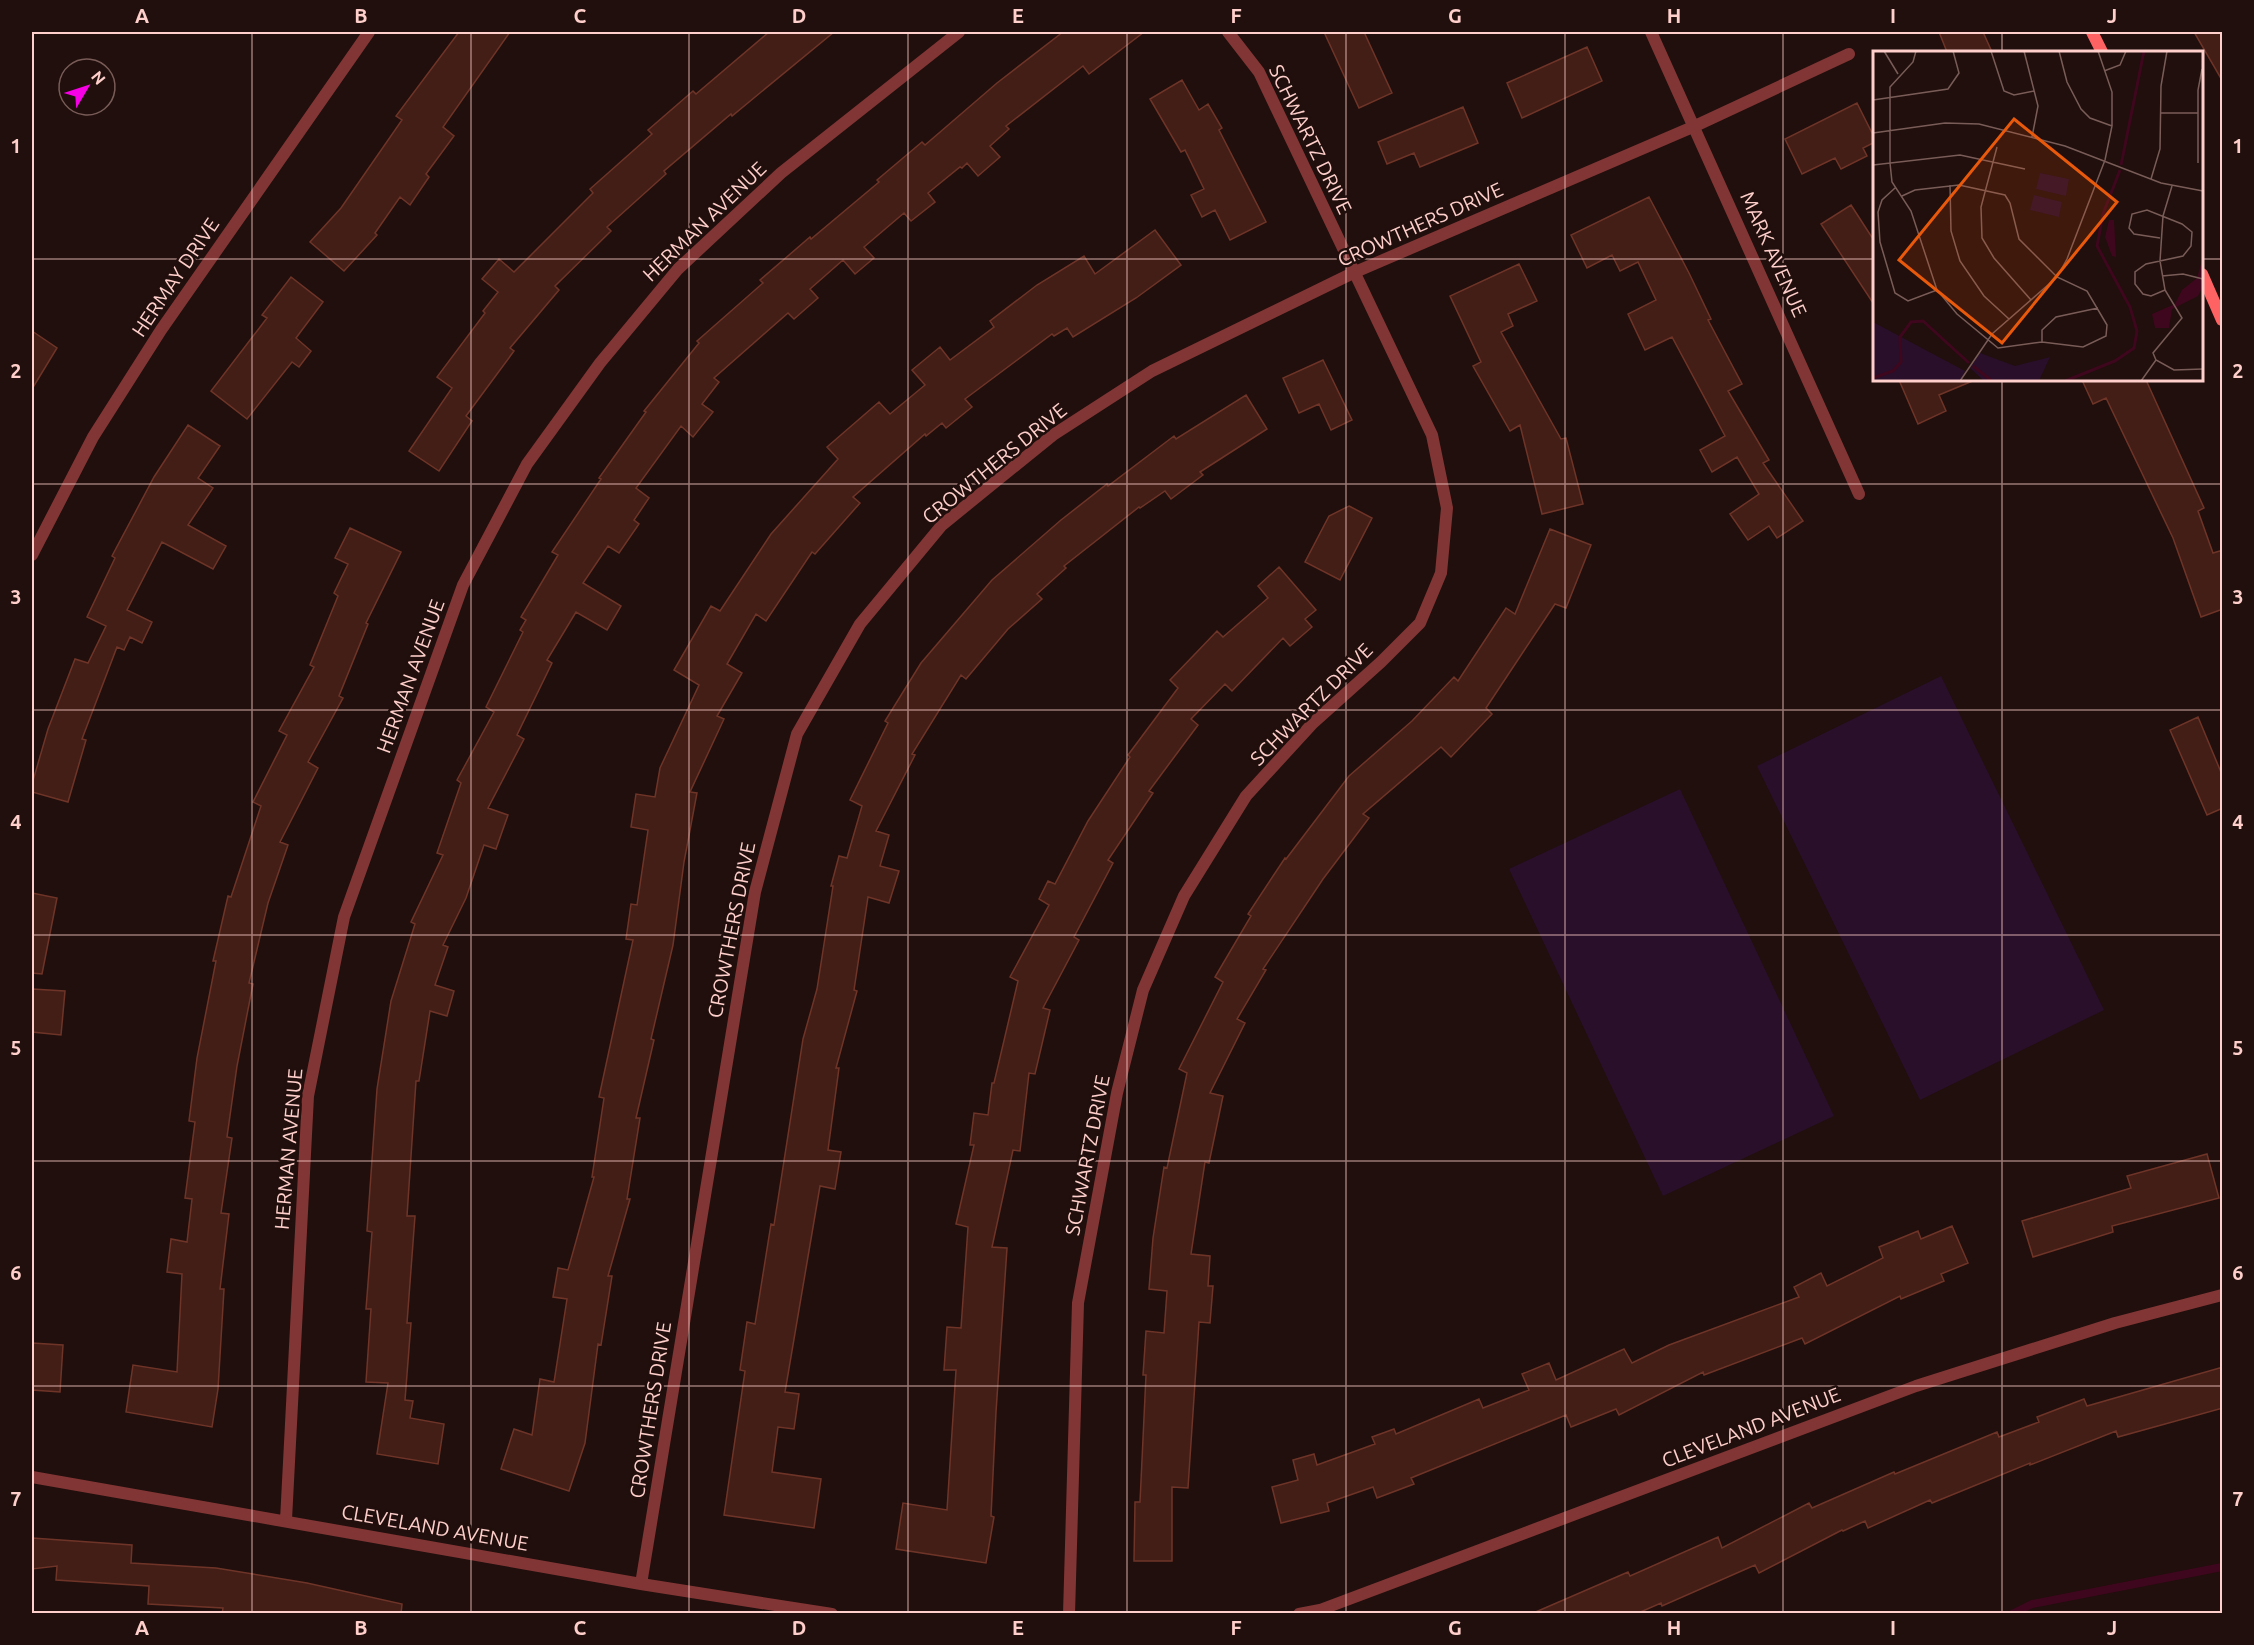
<svg xmlns="http://www.w3.org/2000/svg" width="2254" height="1645" viewBox="0 0 2254 1645" font-family="Ubuntu,sans-serif">
  <style>
    .green { fill: #290f2a }
    .lines { fill: none; stroke-linecap: round; stroke-linejoin: round }
    .stream { stroke: #3e071d; stroke-width: 8 }
    .building { fill: #421e17; stroke: #6f3428; stroke-width: 1.5 }
    .minor { stroke: #823535; stroke-width: 12 }
    .secondary { stroke: #ff6263; stroke-width: 12 }
    .grid { fill: none; stroke: #ffcfcb; stroke-width: 1.5; stroke-opacity: 0.55 }
    .labels { text-anchor: middle; dominant-baseline: central; stroke-width: 5; stroke-linejoin: round; paint-order: stroke }
    .street-label { font-size: 20px; fill: #ffcfcb; stroke: #200f0c }
    .inset-river { fill: none; stroke: #3e071d; stroke-width: 3 }
    .inset-road { fill: none; stroke: #795c58; stroke-width: 1.5 }
    .view { fill: #e8590c; fill-opacity: 0.15; stroke: #e8590c; stroke-width: 3 }
    .inset-edge { fill: none; stroke: #ffcfcb; stroke-width: 3 }
    .neatline { fill: none; stroke: #ffcfcb; stroke-width: 2 }
    .grid-label { font-size: 20px; text-anchor: middle; font-weight: bold; fill: #ffcfcb }
  </style>
  <rect width="100%" height="100%" fill="#200f0c"/>
  <path class="green" d="M1941 676 2104 1010 1920 1100 1757 766Z
    M1680 789 1834 1116 1663 1196 1509 869Z"/>
  <g class="lines">
    <path class="stream" d="M2012 1614 2032 1604 2222 1567"/>
  </g>
  <path class="building" d="M459 32H510L443 127 454 136 426 174 429 177 410 205 400 197 375 233 377 235 344 271 310 242 341 208 402 120 396 116Z
    M769 32H834L732 116 731 114 664 171 666 174 607 227 611 231 555 286 559 290 510 348 514 351 466 416 472 421 439 471 409 451 452 388 437 377 485 313 483 311 498 292 482 279 499 259 514 272 593 193 590 189 652 134 648 130 693 91 696 94Z
    M1063 32H1144L1089 74 1083 66 1006 126 1009 129 990 146 1000 157 978 176 967 163 962 168 960 167 928 193 935 202 911 221 904 213 864 247 874 258 855 274 843 260 810 289 818 298 794 319 788 313 714 378 719 382 702 404 713 412 693 437 681 426 636 488 649 498 634 520 639 524 619 553 608 546 583 583 621 606 607 630 576 612 547 660 552 663 517 735 524 739 488 808 508 815 496 849 484 845 466 898 443 945 448 947 435 985 454 991 447 1016 430 1011 419 1081H416L407 1216H415L407 1323H411L405 1400 413 1401 410 1418 444 1424 438 1464 377 1454 388 1383 366 1382 371 1309H366L372 1232 367 1231 377 1089 391 1001 415 924 411 922 443 855 437 853 461 783 457 780 494 712 486 707 523 632 520 630 526 620 521 617 558 555 552 552 601 479 599 478 646 412 644 411 699 343 697 341 763 283 760 280 810 237 811 239 879 182 877 180 922 142 925 145 997 83Z
    M1324 32H1364L1392 93 1359 108Z
    M1939 32H1983L1992 52H1947Z
    M2194 32H2223V82Z
    M1587 47 1602 81 1522 118 1507 83Z
    M1182 80 1199 110 1208 104 1222 128 1219 130 1266 222 1230 240 1215 210 1202 217 1191 195 1204 189 1185 150 1181 152 1150 99Z
    M1857 103 1875 139V142L1863 148 1867 156 1841 169 1835 158 1802 174 1785 139Z
    M1463 107 1478 143 1420 167 1414 153 1387 164 1378 142Z
    M1649 197 1689 273 1711 319 1708 320 1742 384 1728 391 1769 460 1763 463 1803 521 1777 538 1769 526 1748 540 1730 514 1759 494 1737 457 1712 472 1700 450 1725 436 1672 337 1645 350 1628 314 1656 300 1638 262 1620 271 1612 255 1587 268 1571 235Z
    M1851 205 1875 242V306L1821 224Z
    M1155 230 1181 265 1136 298 1073 337 1067 328 1054 336 1052 334 965 399 972 407 946 428 942 423 926 436 925 434 853 497 860 503 815 554 812 552 766 621 756 614 727 664 742 673 717 716 724 719 690 792 697 793 684 862 673 945 651 1039 654 1040 636 1118H640L627 1199H630L608 1276H612L601 1345 598 1344 585 1443 569 1491 501 1469 514 1429 532 1435 540 1379 554 1382 567 1299 553 1297 558 1268 568 1270 594 1177H592L604 1098 599 1097 633 940 626 939 631 904 637 905 648 830 631 827 636 794 655 797 660 768 699 685 674 670 711 606 720 611 771 534 838 459 827 447 879 402 890 414 925 385 912 370 940 347 950 360 994 327 990 321 1037 285 1084 256 1095 274Z
    M1519 264 1537 301 1508 314 1513 326 1501 332 1561 439 1566 438 1583 504 1542 514 1520 425 1510 431 1473 366 1481 362 1450 296Z
    M291 277 323 302 296 338 311 351 299 367 292 362 247 419 211 391 267 318 262 315Z
    M32 331 57 348 32 389Z
    M1323 360 1352 420 1331 430 1319 404 1299 413 1283 378Z
    M1899 380H1975L1939 395 1946 411 1918 424Z
    M2082 380H2148H2146L2204 508 2198 511 2213 553 2223 550V609L2201 617 2173 538 2106 398 2093 404Z
    M1246 395 1267 429 1200 472 1203 475 1171 499 1165 491 1140 508 1139 507 1064 566 1066 568 1037 594 1042 599 1008 629 966 679 961 675 912 754 915 755 876 831 889 835 880 866 899 871 889 903 868 897 854 990 857 991 836 1068H839L828 1150 841 1152 835 1189 820 1186 785 1392 799 1394 794 1429 778 1427 772 1472 821 1479 814 1528 724 1515 745 1371 740 1370 747 1322 755 1324 771 1224 774 1225 803 1039 817 989 833 886H831L839 856 847 858 862 806 850 800 888 723 885 721 921 663 992 580 1061 520 1107 484 1108 486 1174 436 1176 439Z
    M188 425 220 446 198 478 213 488 188 525 226 546 213 569 162 542 127 610 152 622 142 643 130 637 124 650 117 647 82 739 86 740 68 802 32 792V784L48 729 75 659 88 663 106 626 87 617 115 558 112 556 154 477Z
    M1349 506 1372 518 1340 580 1305 562 1329 516Z
    M350 528 401 552 366 623 368 624 339 696 343 698 308 762 318 768 280 842 288 845 268 903 249 983 253 984 237 1066 227 1137 232 1138 221 1213 229 1214 220 1289H224L218 1389 212 1427 126 1412 133 1365 177 1372 182 1274 167 1272 171 1239 187 1242 192 1199 185 1198 195 1122 189 1121 197 1058 216 961H213L228 896 231 897 261 806 253 802 287 735 279 731 314 667 310 665 338 596 334 593 348 564 335 558Z
    M1550 529 1591 545 1566 608 1555 604 1486 708 1492 714 1451 757 1441 747 1363 814 1369 818 1323 879 1263 969 1266 970 1237 1019 1245 1023 1210 1093 1223 1096 1209 1163 1205 1162 1191 1254 1210 1256 1208 1286H1213L1210 1323 1199 1322 1188 1488 1172 1487V1561H1134L1135 1502H1140L1146 1375H1143L1146 1331 1164 1333 1167 1291 1149 1289 1153 1238 1164 1167 1167 1168 1187 1073 1179 1069 1223 982 1215 977 1251 916 1248 914 1285 858 1286 859 1349 776 1412 721 1454 677 1458 681 1506 608 1515 614Z
    M1279 567 1316 610 1305 619 1312 627 1290 646 1283 638 1232 691 1225 684 1191 719 1198 725 1149 791 1153 793 1108 860 1113 863 1074 937 1079 940 1043 1008 1050 1010 1035 1074 1029 1073 1020 1151 1013 1150 992 1247 1007 1248 996 1412 991 1516 994 1517 986 1563 896 1549 903 1503 947 1510 956 1370H944L947 1327 961 1328 968 1227 956 1224 974 1145H970L974 1113 988 1115 992 1083H994L1018 981 1010 977 1049 905 1039 899 1048 881 1055 884 1088 821 1130 757 1128 755 1178 688 1170 680 1217 631 1223 637 1268 598 1258 586Z
    M2198 717 2223 777V808L2207 815 2170 730Z
    M32 893 57 898 42 974 32 973Z
    M32 989 65 991 61 1035 32 1032Z
    M2207 1154 2219 1198 2112 1226 2113 1232 2033 1257 2022 1221 2131 1188 2127 1176Z
    M1952 1226 1968 1263 1941 1274 1944 1281 1901 1299 1900 1296 1805 1344 1802 1338 1704 1375 1703 1372 1619 1415 1616 1409 1571 1427 1566 1415 1411 1478 1414 1484 1377 1498 1373 1487 1327 1503 1329 1511 1281 1523 1272 1487 1298 1480 1293 1460 1314 1454 1317 1465 1375 1444 1372 1437 1394 1429 1396 1434 1479 1399 1483 1408 1529 1390 1522 1374 1549 1363 1556 1380 1624 1349 1632 1363 1669 1345 1799 1297 1794 1287 1821 1273 1827 1286 1883 1258 1879 1247 1918 1231 1921 1239Z
    M32 1343 63 1345 60 1392 32 1390Z
    M2223 1367V1408L2118 1437 2116 1431 2030 1465V1463L1932 1503 1930 1500 1868 1528 1865 1521 1843 1531 1842 1530 1759 1573 1755 1565 1662 1606 1661 1603 1636 1614H1531L1628 1572 1630 1576 1718 1537 1722 1548 1809 1503 1812 1508 1894 1472 1895 1474 1997 1432 1999 1437 2039 1422 2037 1417 2084 1399 2087 1406Z
    M32 1538 132 1545 131 1563 216 1568 307 1583 402 1604 401 1614H222L223 1608 148 1604 149 1586 56 1580 57 1566 32 1569Z"/>
  <g class="lines">
    <path class="minor" d="M1651 32 1859 494
      M32 555 93 437 161 330 369 32
      M32 1477 641 1584 832 1614
      M286 1520 308 1096 344 917 463 585 527 464 600 363 678 269 781 173 959 32
      M641 1584 755 892 797 734 860 624 942 525 1053 435 1152 371 1353 273 1695 126 1849 54
      M1069 1614 1078 1303 1117 1093 1143 990 1184 896 1246 796 1313 723 1381 662 1420 623 1441 573 1447 508 1432 435 1259 72 1228 32
      M1299 1614 1320 1610 1916 1386 2115 1323 2222 1295"/>
    <path class="secondary" d="M2092 32 2102 52
      M2202 274 2222 320"/>
  </g>
  <path class="grid" d="M252 32V1614M471 32V1614M689 32V1614M908 32V1614M1127 32V1614M1346 32V1614M1565 32V1614M1783 32V1614M2002 32V52M32 259H1874M2202 259H2222M2002 380V1614M32 484H2222M32 710H2222M32 935H2222M32 1161H2222M32 1386H2222"/>
  <g class="labels">
    <g class="street-label">
      <text transform="translate(1311 139) rotate(64)">SCHWARTZ DRIVE</text>
      <text transform="translate(704 221) rotate(-44)">HERMAN AVENUE</text>
      <text transform="translate(1420 224) rotate(-24)">CROWTHERS DRIVE</text>
      <text transform="translate(1774 254) rotate(66)">MARK AVENUE</text>
      <text transform="translate(175 277) rotate(-56)">HERMAY DRIVE</text>
      <text transform="translate(994 463) rotate(-39)">CROWTHERS DRIVE</text>
      <text transform="translate(410 676) rotate(-70)">HERMAN AVENUE</text>
      <text transform="translate(1311 704) rotate(-45)">SCHWARTZ DRIVE</text>
      <text transform="translate(731 930) rotate(-79)">CROWTHERS DRIVE</text>
      <text transform="translate(288 1149) rotate(-85)">HERMAN AVENUE</text>
      <text transform="translate(1087 1155) rotate(-79)">SCHWARTZ DRIVE</text>
      <text transform="translate(650 1410) rotate(-81)">CROWTHERS DRIVE</text>
      <text transform="translate(1751 1427) rotate(-21)">CLEVELAND AVENUE</text>
      <text transform="translate(435 1527) rotate(10)">CLEVELAND AVENUE</text>
    </g>
  </g>
  <g transform="translate(1873 51)">
    <rect width="330" height="330" fill="#200f0c"/>
    <path d="M167 122 196 128 193 145 163 138ZM161 144 189 151 186 166 157 159ZM0 271 92 320 87 330H0ZM107 302 142 315 177 306 166 330H111L97 317Z" fill="#290f2a"/>
    <path d="M236 169H241L243 206 239 205 232 186ZM330 206V235L325 245 299 258 296 277H282L279 263 302 253 309 239 324 227Z" fill="#3e071d"/>
    <path class="inset-river" d="M248 114 271 0M100 315 119 330M0 327 20 320 28 311 27 286 38 271 50 270 96 312M192 330 242 310 261 297 264 280 257 256 224 195 230 163 247 119"/>
    <path class="inset-road" d="M11 0 25 23M118 0 131 40 141 44 161 40M151 0 165 55 159 86M186 0 194 31 208 58 217 67 239 75M231 20 247 14 253 0M0 49 75 38 86 22 80 0M287 62H325M0 82 72 72 106 73 192 95 288 132 330 140M124 96 108 156 109 187 121 207 158 249M325 112V39L329 18M0 114 87 104 152 118M278 128 287 98 288 35 294 0M77 134 78 180 87 210 111 245 136 268M299 135 290 165 287 210 292 239 309 267 280 302 283 309 301 319 330 318M22 137 9 149 5 161 7 191 22 242 35 250 64 239M29 145 42 139 86 134 132 144 137 152 146 188 184 226 214 240 234 274 233 285 210 296 169 291 125 297 84 263 64 239 38 160 19 131 17 112V36L40 11 43 0M287 187 261 183 256 177 259 163 274 159 309 173 319 181 318 195 310 205 273 213 262 221V233L270 243 278 245 292 239M289 225 310 223 330 228M169 291V279L183 266 225 257M87 330 119 283 184 226 194 208 232 109 239 75V41L225 0M268 330 283 309"/>
    <path class="view" d="M141 68 244 151 129 292 26 209Z"/>
    <rect width="330" height="330" class="inset-edge"/>
  </g>
  <rect width="2254" height="1645" fill="none" stroke="#200f0c" stroke-width="66"/>
  <g transform="translate(87 87) rotate(51)"><circle r="28" fill="#200f0c" stroke="#795c58" stroke-width="1.5"/>
  <path d="M0-4.5L10 22L0 15L-10 22Z" fill="#f600e5"/>
  <text y="-9" font-size="16" font-weight="bold" text-anchor="middle" fill="#ffcfcb">N</text>
  </g>
  <rect x="33" y="33" width="2188" height="1579" class="neatline"/>
  <g class="grid-label">
    <text x="142" y="23">A</text>
    <text x="361" y="23">B</text>
    <text x="580" y="23">C</text>
    <text x="799" y="23">D</text>
    <text x="1018" y="23">E</text>
    <text x="1236" y="23">F</text>
    <text x="1455" y="23">G</text>
    <text x="1674" y="23">H</text>
    <text x="1893" y="23">I</text>
    <text x="2112" y="23">J</text>
    <text x="16" y="153">1</text>
    <text x="2238" y="153">1</text>
    <text x="16" y="378">2</text>
    <text x="2238" y="378">2</text>
    <text x="16" y="604">3</text>
    <text x="2238" y="604">3</text>
    <text x="16" y="829">4</text>
    <text x="2238" y="829">4</text>
    <text x="16" y="1055">5</text>
    <text x="2238" y="1055">5</text>
    <text x="16" y="1280">6</text>
    <text x="2238" y="1280">6</text>
    <text x="16" y="1506">7</text>
    <text x="2238" y="1506">7</text>
    <text x="142" y="1635">A</text>
    <text x="361" y="1635">B</text>
    <text x="580" y="1635">C</text>
    <text x="799" y="1635">D</text>
    <text x="1018" y="1635">E</text>
    <text x="1236" y="1635">F</text>
    <text x="1455" y="1635">G</text>
    <text x="1674" y="1635">H</text>
    <text x="1893" y="1635">I</text>
    <text x="2112" y="1635">J</text>
  </g>
</svg>
